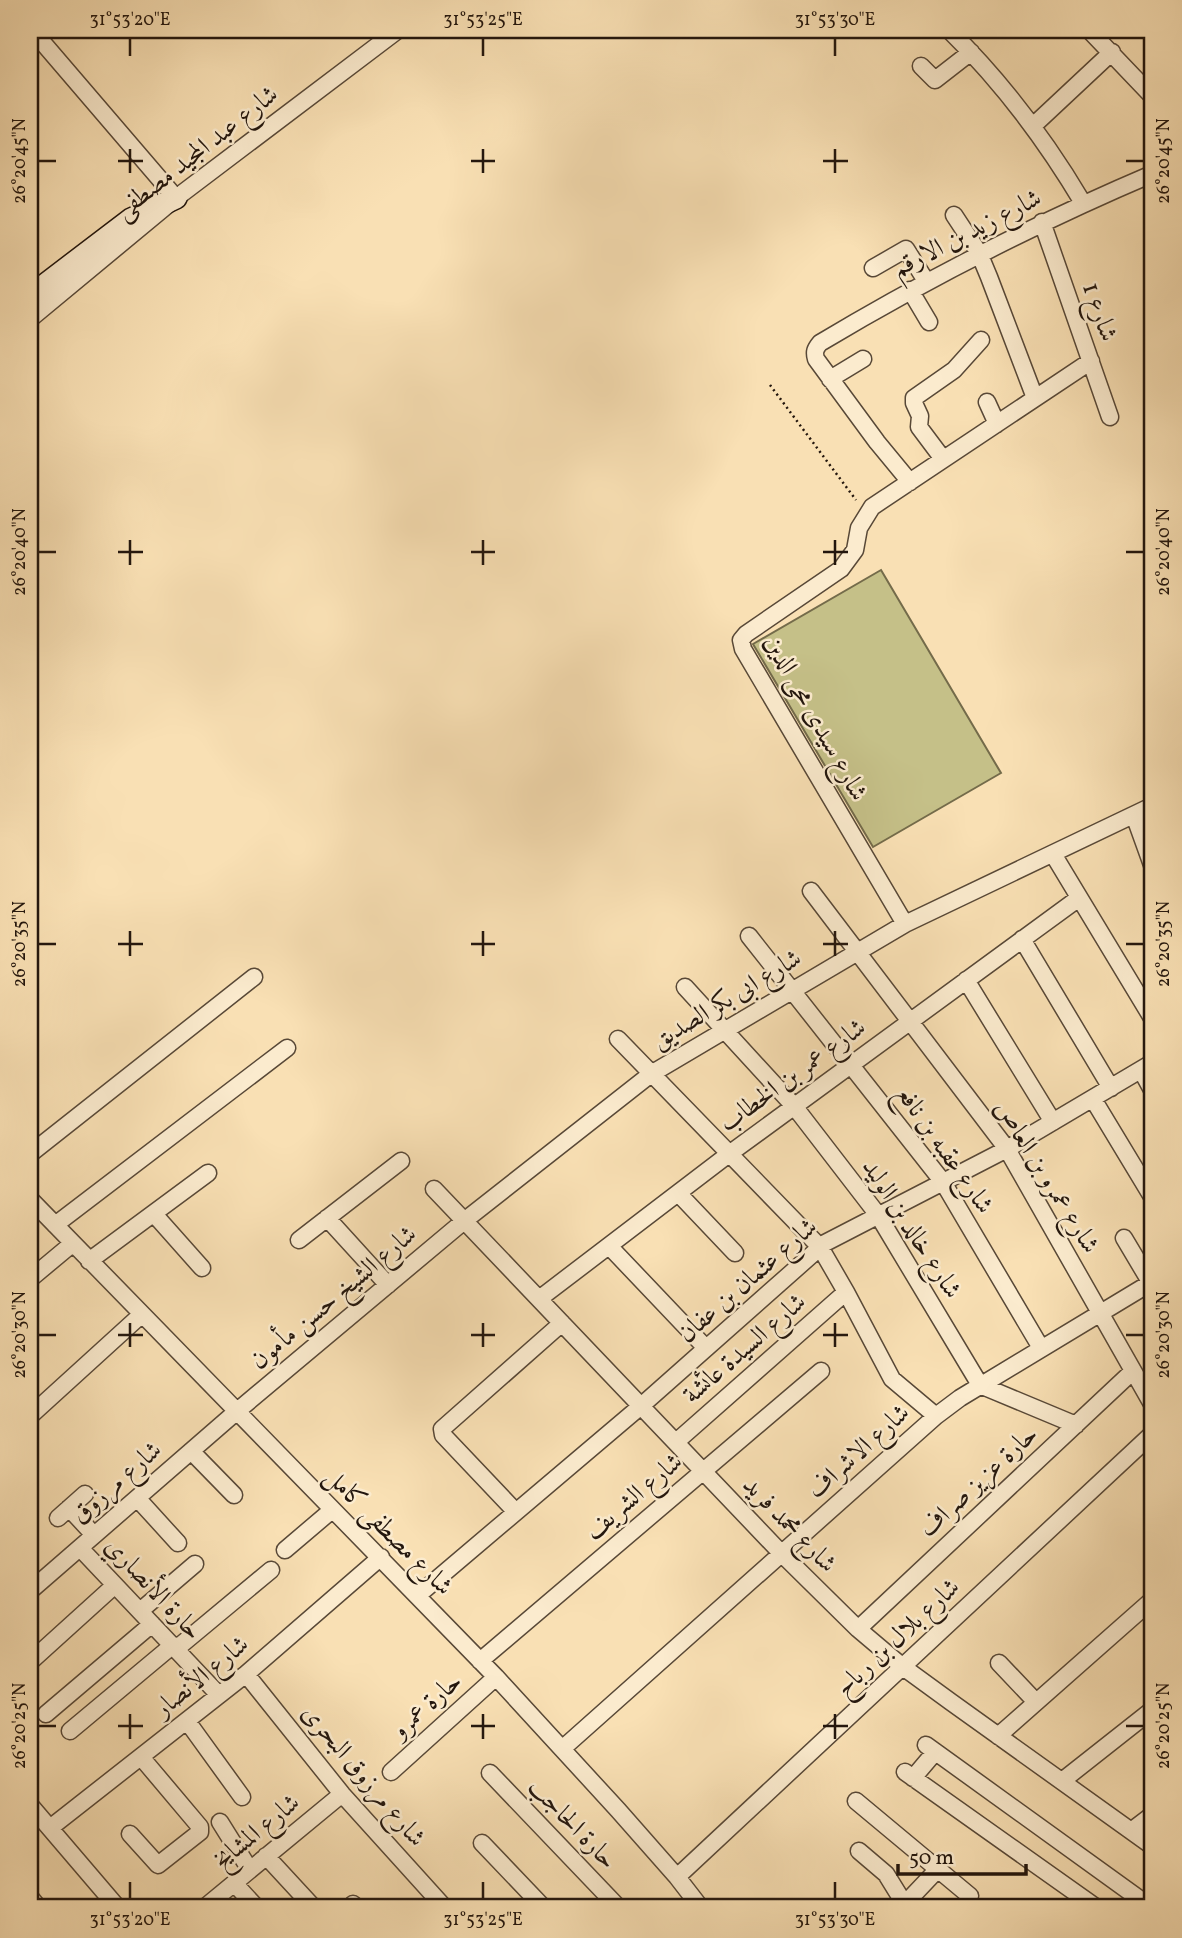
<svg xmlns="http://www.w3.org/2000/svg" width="1182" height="1938" viewBox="0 0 1182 1938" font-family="Vollkorn,Amiri,serif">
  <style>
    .green { fill: #c5c088; stroke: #746b4a; stroke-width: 2 }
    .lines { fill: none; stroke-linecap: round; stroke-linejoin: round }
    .street-casing { stroke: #584837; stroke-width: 19 }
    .secondary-casing { stroke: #23160d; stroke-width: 24 }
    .path { stroke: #23160d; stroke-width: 2.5; stroke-dasharray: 2 3.5; stroke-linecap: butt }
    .street { stroke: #fbebce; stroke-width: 16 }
    .secondary { stroke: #fbebce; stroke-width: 21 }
    .ticks { fill: none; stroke: #23160d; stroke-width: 2.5 }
    .labels { text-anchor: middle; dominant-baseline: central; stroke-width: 5; stroke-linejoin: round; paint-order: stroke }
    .street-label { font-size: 26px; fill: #23160d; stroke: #fbebce }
    .neatline { fill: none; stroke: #23160d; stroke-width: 2.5 }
    .ticks-label { font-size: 18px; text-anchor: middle; fill: #23160d }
  </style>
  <rect width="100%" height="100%" fill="#f9e0b4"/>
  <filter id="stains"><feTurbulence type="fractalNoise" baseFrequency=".00286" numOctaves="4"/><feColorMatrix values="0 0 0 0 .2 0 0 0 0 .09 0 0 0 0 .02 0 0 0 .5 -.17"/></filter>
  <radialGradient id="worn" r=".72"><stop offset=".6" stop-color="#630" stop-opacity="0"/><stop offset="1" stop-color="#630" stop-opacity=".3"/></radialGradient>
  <path class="green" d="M881 570 1001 773 873 847 753 644Z"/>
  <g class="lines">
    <g class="street-casing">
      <path id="street" d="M32 30 176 198
        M949 30C1002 82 1045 139 1083 203
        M1089 30 1152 96
        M921 66 935 80 971 52
        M1034 125 1112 52
        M954 215 979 253 989 277 1035 398
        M1042 222 1110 417
        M873 268 906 249 926 281
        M910 290 929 322
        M30 319 176 198 398 30
        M830 379 863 359
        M987 402 997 424
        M943 459 919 427 920 416 914 403V398L954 370 981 340
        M910 482 877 442 816 359C814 352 815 349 820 343 927 279 1037 223 1152 174
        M1134 815 1152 865
        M1053 854 1152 1018
        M811 891 1007 1149 1152 1404
        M905 924 743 649 741 640 746 634 841 569 855 550 859 528 872 507 1091 361
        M749 936 943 1182 1041 1348
        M1022 939 1111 1088
        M966 980 1053 1122
        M685 987 794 1106 878 1215 980 1385 1076 1425
        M618 1039 820 1247 846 1292 892 1379 936 1416
        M1141 1070 1152 1090
        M1093 1099 1151 1195
        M30 1154 254 977
        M434 1189 782 1554 858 1629 903 1667 951 1702 1152 1846
        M678 1193 735 1253
        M30 1199 496 1677 618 1810 677 1877 701 1908
        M154 1214 202 1268
        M327 1218 388 1285
        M55 1225 287 1048
        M1124 1238 1152 1285
        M299 1240 401 1161
        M609 1246 706 1348
        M89 1261 208 1173
        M30 1279 72 1244
        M539 1299 729 1154 1079 898
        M30 1416 141 1315
        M676 1442 846 1292
        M191 1451 234 1495
        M137 1498 178 1543
        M69 1508 94 1535
        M516 1512 443 1435 442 1429 562 1323
        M58 1518 85 1494
        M80 1548 219 1695
        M285 1550 332 1510
        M30 1591 236 1412 464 1221 651 1074 905 924 1152 806
        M417 1596 641 1406 825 1243 1007 1149 1152 1063
        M140 1611 195 1564
        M858 1629 1133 1371
        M176 1649 271 1570
        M480 1661 821 1371
        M30 1662 115 1585
        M999 1663 1036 1702
        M246 1674 342 1794 445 1908
        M46 1714 152 1624
        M187 1721 242 1797
        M70 1731 173 1645
        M998 1736 1152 1600
        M926 1745 1152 1908
        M562 1749 936 1416 960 1398 1152 1282
        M391 1772 496 1677
        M905 1772 1097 1908
        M490 1773 619 1908
        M913 1778 935 1752
        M1062 1781 1152 1710
        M856 1801 970 1896
        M30 1805 118 1908
        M220 1822 250 1870
        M50 1828 246 1674 381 1557
        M1131 1831 1152 1815
        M130 1834 158 1865 200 1832V1827L141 1757
        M482 1843 544 1908
        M859 1851 886 1874 907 1908
        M266 1856 314 1908
        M677 1877 1152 1434
        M234 1883 257 1908
        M30 1897 39 1908
        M353 1904 357 1908
        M204 1908 342 1794
        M901 1908 938 1869"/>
    </g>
    <g class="secondary-casing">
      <path id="secondary" d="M30 296 131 219 176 198"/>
    </g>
    <path class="path" d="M770 385 856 500"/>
    <use href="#street" class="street"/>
    <use href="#secondary" class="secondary"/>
  </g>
  <path class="ticks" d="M130 38V56M483 38V56M835 38V56M130 149V173M483 149V173M835 149V173M38 161H56M118 161H143M471 161H495M823 161H848M1126 161H1144M130 540V565M483 540V565M835 540V565M38 552H56M118 552H143M471 552H495M823 552H848M1126 552H1144M130 931V956M483 931V956M835 931V956M38 944H56M118 944H143M471 944H495M823 944H848M1126 944H1144M130 1323V1347M483 1323V1347M835 1323V1347M38 1335H56M118 1335H143M471 1335H495M823 1335H848M1126 1335H1144M130 1714V1739M483 1714V1739M835 1714V1739M38 1726H56M118 1726H143M471 1726H495M823 1726H848M1126 1726H1144M130 1882V1899M483 1882V1899M835 1882V1899"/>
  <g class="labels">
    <g class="street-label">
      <text transform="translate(197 153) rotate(-38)">شارع عبد المجيد مصطفى</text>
      <text transform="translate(967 234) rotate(-27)">شارع زيد بن الارقم</text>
      <text transform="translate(1099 312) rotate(71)">شارع 1</text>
      <text transform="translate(815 718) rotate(61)">شارع سيدى محى الدين</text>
      <text transform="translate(727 1000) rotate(-31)">شارع ابى بكر الصديق</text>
      <text transform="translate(793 1076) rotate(-36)">شارع عمر بن الخطاب</text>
      <text transform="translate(944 1150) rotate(55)">شارع عقبه بن نافع</text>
      <text transform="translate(1046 1177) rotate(58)">شارع عمرو بن العاص</text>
      <text transform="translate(911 1229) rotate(57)">شارع خالد بن الوليد</text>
      <text transform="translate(748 1281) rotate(-41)">شارع عثمان بن عفان</text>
      <text transform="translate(334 1298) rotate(-40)">شارع الشيخ حسن مأمون</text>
      <text transform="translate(745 1349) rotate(-41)">شارع السيدة عائشة</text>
      <text transform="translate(859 1452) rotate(-42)">شارع الاشراف</text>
      <text transform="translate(979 1482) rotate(-43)">حارة عزيز صراف</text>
      <text transform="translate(117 1483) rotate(-41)">شارع مرزوق</text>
      <text transform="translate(634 1497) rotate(-40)">شارع الشريف</text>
      <text transform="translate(789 1525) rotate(46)">شارع محمد فريد</text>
      <text transform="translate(388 1532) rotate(45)">شارع مصطفى كامل</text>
      <text transform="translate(153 1589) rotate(47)">حارة الأنصاري</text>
      <text transform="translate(898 1638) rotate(-43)">شارع بلال بن رباح</text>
      <text transform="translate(202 1677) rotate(-39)">شارع الأنصار</text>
      <text transform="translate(427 1706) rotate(-42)">حارة عمرو</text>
      <text transform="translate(363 1776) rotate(50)">شارع مرزوق البحرى</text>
      <text transform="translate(572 1824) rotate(46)">حارة الحاجب</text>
      <text transform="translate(257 1832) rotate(-39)">شارع المشايخ</text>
    </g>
  </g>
  <rect width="1182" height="1938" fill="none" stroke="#f9e0b4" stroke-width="77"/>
  <path d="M898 1864v10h128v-10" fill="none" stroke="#23160d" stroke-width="3.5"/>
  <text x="909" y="1864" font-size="21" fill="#23160d" stroke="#fbebce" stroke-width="5" paint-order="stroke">50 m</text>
  <rect x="38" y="38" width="1106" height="1861" class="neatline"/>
  <g class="ticks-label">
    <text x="130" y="25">31°53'20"E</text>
    <text x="483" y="25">31°53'25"E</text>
    <text x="835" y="25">31°53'30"E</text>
    <text transform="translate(19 161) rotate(-90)" y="6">26°20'45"N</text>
    <text transform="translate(1163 161) rotate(-90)" y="6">26°20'45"N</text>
    <text transform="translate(19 552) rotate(-90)" y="6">26°20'40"N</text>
    <text transform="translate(1163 552) rotate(-90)" y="6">26°20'40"N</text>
    <text transform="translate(19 944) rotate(-90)" y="6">26°20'35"N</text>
    <text transform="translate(1163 944) rotate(-90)" y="6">26°20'35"N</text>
    <text transform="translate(19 1335) rotate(-90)" y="6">26°20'30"N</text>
    <text transform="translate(1163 1335) rotate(-90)" y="6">26°20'30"N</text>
    <text transform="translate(19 1726) rotate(-90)" y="6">26°20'25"N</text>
    <text transform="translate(1163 1726) rotate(-90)" y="6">26°20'25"N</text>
    <text x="130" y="1925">31°53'20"E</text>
    <text x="483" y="1925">31°53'25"E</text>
    <text x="835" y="1925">31°53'30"E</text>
  </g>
  <rect width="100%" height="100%" filter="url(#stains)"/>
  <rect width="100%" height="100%" fill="url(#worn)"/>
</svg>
